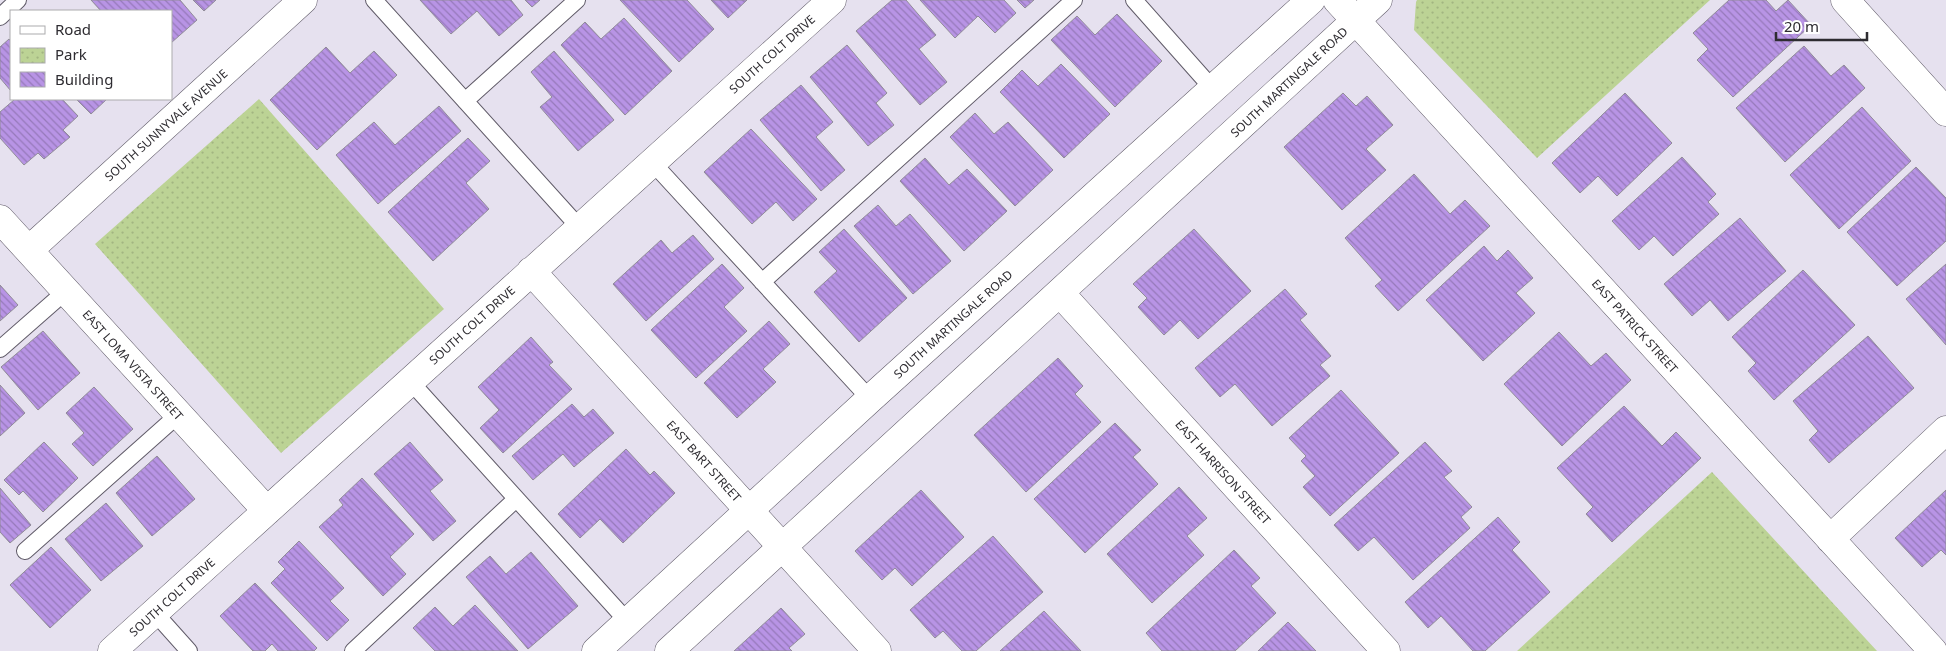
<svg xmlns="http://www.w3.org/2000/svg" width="1946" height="651" viewBox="0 0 1946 651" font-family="'Noto Sans',sans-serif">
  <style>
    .park { fill: url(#park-dots) }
    .building { fill: url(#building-back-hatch); stroke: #918c99 }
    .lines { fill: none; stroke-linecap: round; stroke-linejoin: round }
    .lane-casing { stroke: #605b68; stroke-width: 18 }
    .street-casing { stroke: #605b68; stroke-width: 29 }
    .secondary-casing { stroke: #605b68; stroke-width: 29 }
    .lane { stroke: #fff; stroke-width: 16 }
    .street { stroke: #fff; stroke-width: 28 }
    .secondary { stroke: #fff; stroke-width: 28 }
    .labels { text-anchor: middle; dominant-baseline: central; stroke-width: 4; stroke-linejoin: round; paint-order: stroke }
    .street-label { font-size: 12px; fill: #2e2c31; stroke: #fff }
  </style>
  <defs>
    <pattern id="park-dots" width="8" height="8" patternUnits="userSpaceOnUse" patternTransform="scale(1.25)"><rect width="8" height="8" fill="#bcd395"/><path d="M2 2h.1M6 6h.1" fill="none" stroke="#a2b581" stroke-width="1.8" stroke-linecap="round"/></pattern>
    <pattern id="building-back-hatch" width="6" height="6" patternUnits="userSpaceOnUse" patternTransform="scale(1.25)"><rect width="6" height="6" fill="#b894e5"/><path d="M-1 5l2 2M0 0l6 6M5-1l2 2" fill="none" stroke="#9679ba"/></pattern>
  </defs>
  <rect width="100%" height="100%" fill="#e6e1ef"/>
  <path class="park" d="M1417 0H1710L1537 158 1414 30 1416 2Z
    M259 99 444 309 281 453 95 244Z
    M1712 472 1877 651H1517Z"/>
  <path class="building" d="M91 0H180L197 20 171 43V11H101Z
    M193 0H216L204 11Z
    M420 0H511L523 15 499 36 477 11 451 34Z
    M525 0H540L532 7Z
    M620 0H687L714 29 679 62Z
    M711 0H747L728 18Z
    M892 0H906L936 35 919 49 947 82 920 105 856 31Z
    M920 0H1004L1016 13 995 33 978 16 955 38Z
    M1017 0H1034L1025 8Z
    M1729 0H1766L1776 11 1788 0 1811 25 1733 97 1697 60 1708 49 1693 33Z
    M1117 14 1162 61 1115 107 1051 40 1077 16 1095 35Z
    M624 18 672 71 625 115 561 45 585 22 601 39Z
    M9 39 11 41V91L0 78V47Z
    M847 45 887 93 876 103 894 125 868 146 810 77Z
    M1804 46 1831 76 1844 65 1865 88 1785 162 1736 108Z
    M326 47 350 73 374 51 397 75 317 150 270 100Z
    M554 51 614 120 578 151 540 107 552 97 531 72Z
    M1061 64 1110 114 1064 158 1000 92 1022 70 1038 86Z
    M801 85 833 122 816 137 845 170 821 191 760 120Z
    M1343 93 1356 106 1367 96 1393 125 1366 149 1386 170 1342 210 1284 147Z
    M1625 93 1672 143 1617 196 1598 176 1580 193 1552 163Z
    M15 99H62L78 116 63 130 70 137 44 159 38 153 24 165 0 138V112Z
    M76 99H107L91 114Z
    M439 106 461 131 378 204 336 155 374 122 395 145Z
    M1862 107 1911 161 1839 229 1790 175Z
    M975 113 994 134 1008 122 1053 170 1015 206 950 137Z
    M751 129 817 199 793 221 776 202 752 224 704 172Z
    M468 138 490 161 466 183 489 209 433 261 388 212Z
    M1682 157 1716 194 1708 202 1719 214 1673 256 1654 236 1639 250 1612 221Z
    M925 158 949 185 967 169 1007 211 964 251 900 181Z
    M1916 167 1946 198V241L1897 286 1847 232Z
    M1414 174 1450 214 1465 200 1490 226 1398 311 1375 286 1382 280 1345 238Z
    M878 205 896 226 910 214 951 261 913 294 854 226Z
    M1740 218 1786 271 1728 321 1710 300 1692 316 1664 284Z
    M844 229 907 298 859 342 814 292 837 271 819 252Z
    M1194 229 1251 291 1198 339 1180 320 1164 335 1138 307 1147 298 1133 284Z
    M693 235 714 259 646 321 613 284 661 240 672 253Z
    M1484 246 1497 261 1508 250 1533 278 1516 293 1535 313 1483 361 1426 300Z
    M722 264 744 288 724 307 747 331 696 378 651 330Z
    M1946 264V345L1906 299Z
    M1803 270 1855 325 1774 400 1748 371 1756 363 1732 337Z
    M0 285 18 305 0 321Z
    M1285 289 1307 314 1300 320 1331 356 1320 365 1330 376 1272 426 1235 384 1220 397 1195 368Z
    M769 321 790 344 763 369 776 382 737 418 704 383Z
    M43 331 80 373 38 410 1 367Z
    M1559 332 1591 366 1606 353 1631 380 1562 446 1504 384Z
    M1868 336 1914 388 1829 463 1809 440 1818 431 1793 401Z
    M531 337 553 362 549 365 572 389 503 453 480 428 499 410 478 387Z
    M1058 358 1083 386 1075 394 1101 422 1026 492 974 435Z
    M0 385 25 413 0 436Z
    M94 387 133 429 93 466 72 444 84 433 66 413Z
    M1341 390 1399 453 1330 516 1303 487 1315 476 1301 461 1306 456 1289 438Z
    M572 404 584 417 593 409 614 433 574 467 563 454 533 480 512 456Z
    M1624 406 1662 446 1676 432 1701 458 1612 542 1586 514 1593 507 1557 468Z
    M1115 423 1141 450 1133 457 1158 484 1085 553 1034 499Z
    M44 442 78 478 43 512 23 491 19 495 4 480Z
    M410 442 443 480 430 491 456 521 433 541 374 474Z
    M1425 442 1452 471 1444 477 1472 507 1461 517 1470 528 1413 580 1374 537 1358 551 1334 525Z
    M626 449 650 475 654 471 675 493 623 543 600 519 580 538 558 514Z
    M157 456 195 499 152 536 116 493Z
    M362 478 414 534 390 557 406 574 383 596 319 527 343 505 339 500Z
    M1179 487 1207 518 1187 536 1204 555 1152 603 1107 554Z
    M0 488 31 525 10 543 0 532Z
    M921 490 964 537 912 586 895 568 882 580 855 551Z
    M1946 490V555L1941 550 1922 567 1895 538Z
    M106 503 143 546 101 581 65 539Z
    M1498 517 1520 542 1512 550 1550 592 1485 651H1473L1441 616 1428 628 1405 602Z
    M993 536 1043 592 976 651H962L943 631 935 638 910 610Z
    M299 541 344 588 330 601 349 620 327 641 271 583 285 569 278 562Z
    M51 547 91 590 50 628 10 585Z
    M1234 550 1260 578 1251 586 1276 613 1235 651H1162L1146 633Z
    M531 552 578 606 528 649 466 577 490 556 506 574Z
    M255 583 317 648 314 651H278L272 644 265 651H253L220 616Z
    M475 605 518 651H435L413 628 435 607 453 626Z
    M781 608 805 634 789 648 792 651H734Z
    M1044 611 1081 651H1000Z
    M1288 622 1316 651H1258Z"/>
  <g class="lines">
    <g class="lane-casing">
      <path id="lane" d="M374 0 579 227
        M1134 0 1213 89
        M0 17 18 0
        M465 101 577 0
        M652 162 870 399
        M762 282 1074 0
        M0 349 66 291
        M410 381 628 622
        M25 551 178 415
        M155 613 189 651
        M353 651 516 499"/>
    </g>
    <g class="street-casing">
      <path id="street" d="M1337 0 1933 651
        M1845 0 1946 112
        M0 219 267 511
        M29 250 303 0
        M531 271 877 651
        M1060 293 1386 651
        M1830 539 1946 430
        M112 651 832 0"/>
    </g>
    <g class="secondary-casing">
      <path id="secondary" d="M596 651 870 399 1311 0
        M669 651 1378 0"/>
    </g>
    <use href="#lane" class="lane"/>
    <use href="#street" class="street"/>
    <use href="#secondary" class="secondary"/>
  </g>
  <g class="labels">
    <g class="street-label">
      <text transform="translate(772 54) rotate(-42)">SOUTH COLT DRIVE</text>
      <text transform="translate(1289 82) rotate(-43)">SOUTH MARTINGALE ROAD</text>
      <text transform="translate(166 125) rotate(-42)">SOUTH SUNNYVALE AVENUE</text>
      <text transform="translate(953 324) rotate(-42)">SOUTH MARTINGALE ROAD</text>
      <text transform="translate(472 325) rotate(-42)">SOUTH COLT DRIVE</text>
      <text transform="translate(1635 326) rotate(48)">EAST PATRICK STREET</text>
      <text transform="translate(133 365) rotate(48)">EAST LOMA VISTA STREET</text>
      <text transform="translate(704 461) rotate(48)">EAST BART STREET</text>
      <text transform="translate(1223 472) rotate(48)">EAST HARRISON STREET</text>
      <text transform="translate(172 597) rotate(-42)">SOUTH COLT DRIVE</text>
    </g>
  </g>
  <rect x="10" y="10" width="162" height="90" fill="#ffffff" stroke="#ababad"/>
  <rect x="20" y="26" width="25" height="8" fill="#ffffff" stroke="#ababad"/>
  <text x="55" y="35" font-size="15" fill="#2e2c31">Road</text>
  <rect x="20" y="48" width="25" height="15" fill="url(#park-dots)" stroke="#ababad"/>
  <text x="55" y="60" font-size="15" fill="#2e2c31">Park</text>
  <rect x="20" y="72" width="25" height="15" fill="url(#building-back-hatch)" stroke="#ababad"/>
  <text x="55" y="85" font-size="15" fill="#2e2c31">Building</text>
  <path d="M1776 32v8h91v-8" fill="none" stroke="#2e2c31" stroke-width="2.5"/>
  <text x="1784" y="32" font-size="15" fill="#2e2c31" stroke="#ffffff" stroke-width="4" paint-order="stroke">20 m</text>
</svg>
